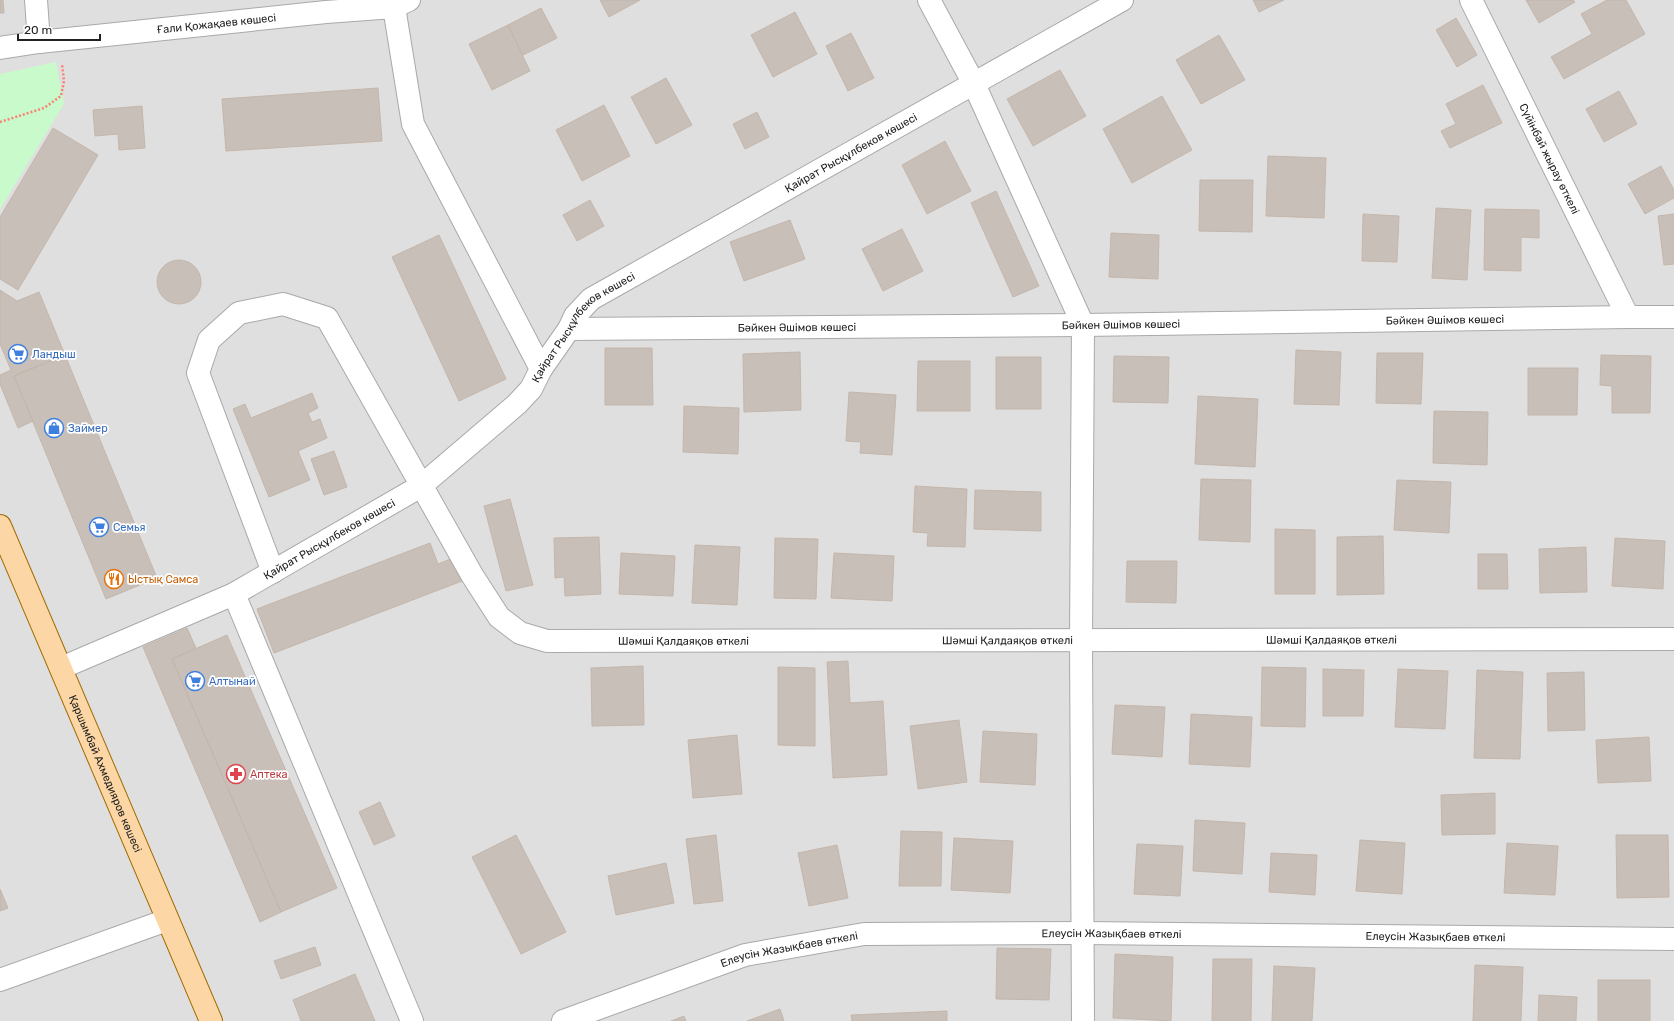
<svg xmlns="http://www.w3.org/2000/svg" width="1674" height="1021" viewBox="0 0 1674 1021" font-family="Rubik,sans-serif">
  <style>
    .residential { fill: #e0dfdf }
    .park { fill: #c8facc }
    .building { fill: #c7bfb8; stroke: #c4b6ab }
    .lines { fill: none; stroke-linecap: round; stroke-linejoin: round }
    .minor-casing { stroke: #a9a9a9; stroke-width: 24 }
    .major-casing { stroke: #a06b00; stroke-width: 24 }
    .path { stroke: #fa8072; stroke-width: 2.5; stroke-dasharray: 2 2; stroke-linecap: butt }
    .minor { stroke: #fff; stroke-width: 22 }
    .major { stroke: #fcd6a4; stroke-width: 22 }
    .labels { text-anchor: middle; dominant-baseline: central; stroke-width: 3.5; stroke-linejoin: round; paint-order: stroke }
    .street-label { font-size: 11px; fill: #222; stroke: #fff }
    .shop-label { font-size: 11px; fill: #366cbe; stroke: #fff; text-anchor: start }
    .food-label { font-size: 11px; fill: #c56008; stroke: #fff; text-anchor: start }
    .health-label { font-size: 11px; fill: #be3a42; stroke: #fff; text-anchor: start }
  </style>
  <rect width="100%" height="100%" fill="#f2efe9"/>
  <path class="residential" d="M0 0H1674V1021H0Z"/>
  <path class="park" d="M56 62 64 104 0 209V74Z"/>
  <path class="building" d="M0 0H3L4 13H0Z
    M600 0H640L609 17Z
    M1253 0H1284L1259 12Z
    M1526 0H1573L1575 2 1539 23Z
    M1607 0H1626L1645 34 1564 79 1551 57 1592 34 1581 14Z
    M541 8 557 38 523 55 508 25Z
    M795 12 817 54 773 77 751 35Z
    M1456 18 1477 55 1457 67 1436 30Z
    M508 25 530 71 492 90 469 44Z
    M851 33 874 78 848 91 826 46Z
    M1219 35 1245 80 1201 104 1176 60Z
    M1060 70 1086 116 1033 146 1007 99Z
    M666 78 692 125 656 144 631 97Z
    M1483 85 1502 123 1450 148 1441 131 1456 124 1446 104Z
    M378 88 382 141 226 151 222 99Z
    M1619 91 1637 124 1604 142 1586 109Z
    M1162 96 1192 150 1132 183 1103 129Z
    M604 105 630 156 582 181 556 130Z
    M142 106 145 148 119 150 118 134 95 136 93 110Z
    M757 112 769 137 745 149 733 124Z
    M53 128 98 155 18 290 0 279V217Z
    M945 141 971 191 927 214 902 165Z
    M1268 156 1326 158 1324 218 1266 216Z
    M1661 166 1674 190V198L1645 214 1628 184Z
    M1200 180H1253L1252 232 1199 231Z
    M996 191 1039 286 1013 297 971 203Z
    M590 200 604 226 577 241 563 215Z
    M1436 208 1471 210 1467 280 1432 278Z
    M1485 209 1539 210V238L1521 237V271L1484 270Z
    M1363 214 1399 216 1397 262 1362 261Z
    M1674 214V264L1664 265 1658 216Z
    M790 220 805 259 744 281 730 242Z
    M902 229 923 271 883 291 862 249Z
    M1111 233 1159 235 1158 279 1109 277Z
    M439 235 506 379 459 401 392 257Z
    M157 282a22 22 0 1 1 44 0a22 22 0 1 1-44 0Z
    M0 290 17 301 39 292 65 355 14 376 33 421 18 428 0 384V375L11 370 0 344Z
    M605 348H652L653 405H605Z
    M1296 350 1341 352 1339 405 1294 404Z
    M800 352 801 410 744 412 743 354Z
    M1377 353H1423L1421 404 1376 403Z
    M65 355 157 578 106 599 14 376Z
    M1601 355 1651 356 1650 413H1612V386L1600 385Z
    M1114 356 1169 357 1168 403 1113 402Z
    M996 357H1041V409H996Z
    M918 361H970V411H917Z
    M1528 368H1578L1577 415H1528Z
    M849 392 896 395 892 455 860 453 861 442 846 441Z
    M312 393 318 408 308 413 312 422 320 419 327 438 298 451 310 480 269 497 233 409 245 404 251 418Z
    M1198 396 1258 399 1255 467 1195 464Z
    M684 406 739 408 738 454 683 452Z
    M1434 411 1488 412 1487 465 1433 463Z
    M334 451 347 487 324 495 311 459Z
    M1201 479 1251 480 1250 542 1199 540Z
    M1397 480 1451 482 1449 533 1394 530Z
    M915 486 967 489 965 547 927 546 928 533 913 532Z
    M975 490 1041 492V531L974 529Z
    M510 499 533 585 506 591 484 506Z
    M1275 529 1315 530V594H1275Z
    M1383 536 1384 594 1337 595V537Z
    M599 537 601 594 565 596 564 577 555 578 554 538Z
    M775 538 818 539 816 599 774 598Z
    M1615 538 1665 541 1663 589 1612 586Z
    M430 543 438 564 453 558 462 581 274 653 257 609Z
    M695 545 740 547 737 605 692 603Z
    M1586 547 1587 592 1540 593 1539 549Z
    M621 553 675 556 673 596 619 594Z
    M834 553 894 556 892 601 831 598Z
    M1478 554H1507L1508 589H1478Z
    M1127 561H1177L1176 603 1126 602Z
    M187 628 196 648 172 659 281 912 260 922 143 647Z
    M227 635 337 888 281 912 172 659Z
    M848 661 850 703 883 701 887 775 833 778 827 662Z
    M643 666 644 725 592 726 591 668Z
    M778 667 815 668V746L778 745Z
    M1262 667 1306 668 1305 727 1261 726Z
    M1323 669 1364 670 1363 716H1323Z
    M1398 669 1448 671 1445 729 1395 727Z
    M1477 670 1523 672 1520 759 1474 758Z
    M1584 672 1585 730 1548 731 1547 673Z
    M1115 705 1165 707 1162 757 1112 754Z
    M1191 714 1252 717 1250 767 1189 764Z
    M959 720 967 782 918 789 910 726Z
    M983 731 1037 734 1035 785 980 782Z
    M737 735 742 794 693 798 688 740Z
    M1649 737 1651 781 1598 783 1596 740Z
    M1495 793V834L1442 835 1441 795Z
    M380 802 395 836 374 845 359 812Z
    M1195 820 1245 823 1242 874 1193 871Z
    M901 831 942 832 941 886H899Z
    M516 835 566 932 521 954 472 857Z
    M716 835 723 901 694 904 686 839Z
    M1616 835H1668L1669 897 1617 898Z
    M954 838 1013 841 1010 893 951 890Z
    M1360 840 1405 843 1402 894 1356 891Z
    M1507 843 1558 846 1555 895 1504 893Z
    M1137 844 1183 846 1180 896 1134 894Z
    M837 845 848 898 809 906 798 853Z
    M1271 853 1317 855 1315 895 1269 892Z
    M666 863 674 903 616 915 608 876Z
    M0 889 8 908 0 911Z
    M315 947 321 965 281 979 274 961Z
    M997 948 1051 949 1049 1000 996 999Z
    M1115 954 1173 957 1171 1021 1113 1018Z
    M1213 959H1252L1251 1021H1212Z
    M1475 965 1523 967 1521 1021H1473Z
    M1274 966 1315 968 1312 1021H1272Z
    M355 974 375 1021H301L293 1000Z
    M1598 980H1650V1021H1598Z
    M1539 995 1577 997 1576 1021H1538Z
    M780 1009 784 1021H747Z
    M947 1011V1021H852L851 1015Z
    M684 1016 686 1021H671Z"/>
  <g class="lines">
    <g class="minor-casing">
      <g id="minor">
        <path d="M36 0 39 42"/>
        <path d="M929 0 974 84 1083 325 1081 640 1083 1021"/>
        <path id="s1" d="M1471 0 1628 317"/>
        <path d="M394 7 413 124 541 369"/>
        <path id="s2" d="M0 48 39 42 326 12 394 7 409 0"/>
        <path id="s3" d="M569 329 1083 325 1628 317H1674"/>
        <path id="s4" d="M273 572 198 373 209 340 239 313 283 304 327 318 472 575 499 617 520 633 547 641 1674 639"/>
        <path d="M234 594 412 1021"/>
        <path id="s5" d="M61 668 234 594 421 486 517 404 531 389 541 369 569 329 575 316 591 299 1122 0"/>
        <path d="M0 980 167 920"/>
        <path id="s6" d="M563 1021 745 955 864 934 1084 933 1674 939"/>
      </g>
    </g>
    <g class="major-casing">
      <g id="major">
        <path id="s7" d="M0 526 211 1021"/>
      </g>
    </g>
    <path class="path" d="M0 122 44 108 61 96 64 81 62 64"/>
    <use href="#minor" class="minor"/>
    <use href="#major" class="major"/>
  </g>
  <defs>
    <g id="supermarket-ring" transform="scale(1)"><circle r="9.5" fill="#fff" stroke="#3f7fe0" stroke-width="1.5"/><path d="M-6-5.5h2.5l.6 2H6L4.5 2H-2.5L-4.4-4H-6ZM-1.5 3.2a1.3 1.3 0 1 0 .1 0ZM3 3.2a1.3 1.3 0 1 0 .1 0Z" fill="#3f7fe0"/></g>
    <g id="shop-ring" transform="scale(1)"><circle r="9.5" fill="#fff" stroke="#3f7fe0" stroke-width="1.5"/><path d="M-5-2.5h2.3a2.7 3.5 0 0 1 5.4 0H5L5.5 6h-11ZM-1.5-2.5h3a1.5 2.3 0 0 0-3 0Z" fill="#3f7fe0"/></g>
    <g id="restaurant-ring" transform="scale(1)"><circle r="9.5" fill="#fff" stroke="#e8710a" stroke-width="1.5"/><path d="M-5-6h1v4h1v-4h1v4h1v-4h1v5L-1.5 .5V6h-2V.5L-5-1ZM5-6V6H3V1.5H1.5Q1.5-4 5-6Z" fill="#e8710a"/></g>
    <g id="pharmacy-ring" transform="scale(1)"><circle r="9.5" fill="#fff" stroke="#e0444e" stroke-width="1.5"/><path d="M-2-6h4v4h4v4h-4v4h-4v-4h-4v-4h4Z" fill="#e0444e"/></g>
  </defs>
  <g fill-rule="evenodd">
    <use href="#supermarket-ring" x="18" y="354"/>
    <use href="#shop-ring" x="54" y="428"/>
    <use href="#supermarket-ring" x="99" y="527"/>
    <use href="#restaurant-ring" x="114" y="579"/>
    <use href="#supermarket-ring" x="195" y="681"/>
    <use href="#pharmacy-ring" x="236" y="774"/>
  </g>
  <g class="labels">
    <g class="street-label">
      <text stroke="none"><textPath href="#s2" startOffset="218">Ғали Қожақаев көшесі</textPath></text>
      <text stroke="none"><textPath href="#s5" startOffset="958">Қайрат Рысқұлбеков көшесі</textPath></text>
      <text stroke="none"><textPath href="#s1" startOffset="177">Сүйінбай жырау өткелі</textPath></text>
      <text stroke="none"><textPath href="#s3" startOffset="876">Бәйкен Әшімов көшесі</textPath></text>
      <text stroke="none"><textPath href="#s3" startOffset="552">Бәйкен Әшімов көшесі</textPath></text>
      <text stroke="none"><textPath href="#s3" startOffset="228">Бәйкен Әшімов көшесі</textPath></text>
      <text stroke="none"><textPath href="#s5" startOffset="634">Қайрат Рысқұлбеков көшесі</textPath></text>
      <text stroke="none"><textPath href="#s5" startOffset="298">Қайрат Рысқұлбеков көшесі</textPath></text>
      <text stroke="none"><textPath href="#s4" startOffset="1239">Шәмші Қалдаяқов өткелі</textPath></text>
      <text stroke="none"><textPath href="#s4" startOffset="1563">Шәмші Қалдаяқов өткелі</textPath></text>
      <text stroke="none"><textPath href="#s4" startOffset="915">Шәмші Қалдаяқов өткелі</textPath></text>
      <text stroke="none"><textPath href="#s7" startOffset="269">Қаршымбай Ахмедияров көшесі</textPath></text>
      <text stroke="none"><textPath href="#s6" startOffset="562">Елеусін Жазықбаев өткелі</textPath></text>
      <text stroke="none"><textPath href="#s6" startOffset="886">Елеусін Жазықбаев өткелі</textPath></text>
      <text stroke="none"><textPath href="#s6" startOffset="238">Елеусін Жазықбаев өткелі</textPath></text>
    </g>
    <g class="shop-label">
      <text x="32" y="354">Ландыш</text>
      <text x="68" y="428">Займер</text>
      <text x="113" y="527">Семья</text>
      <text x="209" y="681">Алтынай</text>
    </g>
    <g class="food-label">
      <text x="128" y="579">Ыстық Самса</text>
    </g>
    <g class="health-label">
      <text x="250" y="774">Аптека</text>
    </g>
  </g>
  <path d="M18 34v6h82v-6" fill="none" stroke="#222222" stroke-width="2"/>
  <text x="24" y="34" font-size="12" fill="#222222" stroke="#ffffff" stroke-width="3" paint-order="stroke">20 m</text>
</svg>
